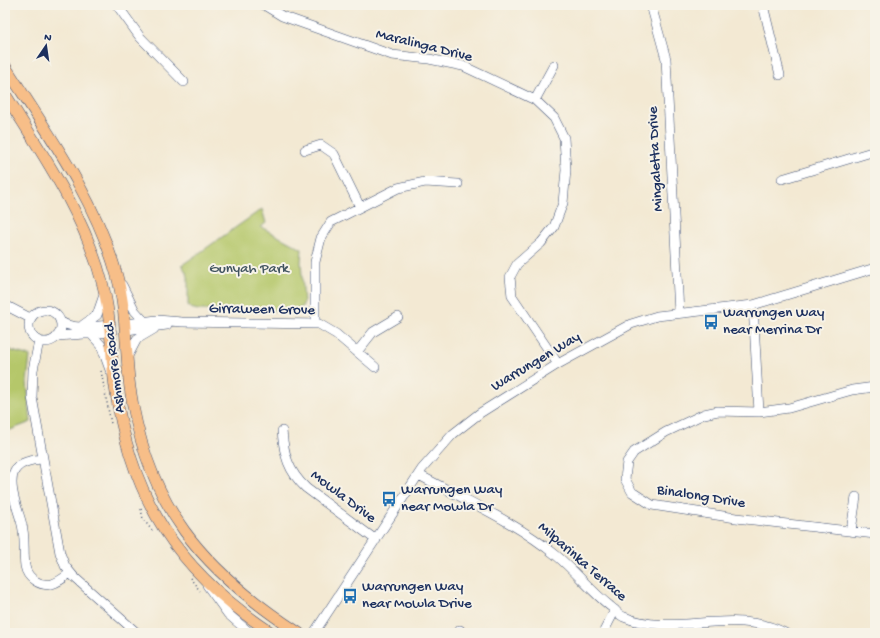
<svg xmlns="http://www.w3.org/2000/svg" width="880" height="638" viewBox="0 0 880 638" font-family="'Gochi Hand',sans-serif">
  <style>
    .green { fill: #b5c76b; stroke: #687b64 }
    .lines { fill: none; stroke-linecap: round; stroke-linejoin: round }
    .minor-casing { stroke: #3b4b70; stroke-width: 10 }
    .major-casing { stroke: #3b4b70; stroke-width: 12 }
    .path { stroke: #3b4b70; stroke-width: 1.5; stroke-dasharray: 1 3; stroke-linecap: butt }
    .minor { stroke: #fff; stroke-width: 9 }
    .major { stroke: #f7be88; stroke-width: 11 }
    .labels { text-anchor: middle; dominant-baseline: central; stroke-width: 4; stroke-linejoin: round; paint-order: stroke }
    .street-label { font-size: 15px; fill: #1b2f5e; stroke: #f7f3e8 }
    .park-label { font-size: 15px; fill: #425561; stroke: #f7f3e8 }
    .poi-label { font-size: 15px; fill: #1b2f5e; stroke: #f7f3e8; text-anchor: start }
  </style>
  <rect width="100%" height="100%" fill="#f7f3e8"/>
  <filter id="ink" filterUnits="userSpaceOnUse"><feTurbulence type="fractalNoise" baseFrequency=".025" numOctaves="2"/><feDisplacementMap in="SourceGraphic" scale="8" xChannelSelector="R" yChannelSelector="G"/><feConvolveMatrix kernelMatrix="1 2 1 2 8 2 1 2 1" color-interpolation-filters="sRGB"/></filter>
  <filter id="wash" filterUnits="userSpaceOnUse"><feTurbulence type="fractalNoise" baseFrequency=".012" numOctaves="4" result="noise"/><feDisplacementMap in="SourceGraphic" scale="16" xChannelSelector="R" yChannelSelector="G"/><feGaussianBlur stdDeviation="0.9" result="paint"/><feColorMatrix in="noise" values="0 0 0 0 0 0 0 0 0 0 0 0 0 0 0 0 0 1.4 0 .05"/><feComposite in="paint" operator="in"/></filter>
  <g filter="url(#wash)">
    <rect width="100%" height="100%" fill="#f3e9d3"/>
    <path class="green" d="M262 209 266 223 261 227 302 249 301 262 304 302 302 307 295 311 198 310 190 308 188 305V276L182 265Z
      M5 343 12 351 30 356 27 382 31 422 5 432Z"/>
  </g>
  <g filter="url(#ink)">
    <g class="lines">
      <g class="minor-casing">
        <path id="minor" d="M117 5 140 37 184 82
          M264 5 282 16 392 55 429 59 463 66 535 100 554 118 564 138 566 170 563 203 554 227 541 243 517 264 510 277 512 296 558 364
          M651 5 666 59 679 313
          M763 5 780 75
          M535 100 554 65
          M305 150 321 145 334 154 360 207
          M782 179 875 151
          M122 285 135 311 145 322
          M5 305 30 318
          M753 305 759 412
          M29 326a16 16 0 1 1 32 0a16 16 0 1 1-32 0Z
          M60 321C73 331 96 326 111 325
          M315 323V262L321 238 331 222 398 188 425 182 458 184
          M126 324 157 320 182 322 319 324 336 334 375 367
          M83 325 97 315 105 292
          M126 330 167 325
          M91 334 101 345 110 370
          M57 336 112 332
          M39 341 33 370 32 397 60 553 65 566 74 577 137 633
          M357 352 373 332 398 317
          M128 356 137 339 154 329
          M875 387 852 390 789 408 759 412 718 411 704 414 666 432 634 452 627 462 625 479 632 492 652 505 736 518 875 534
          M282 431C284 455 288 471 306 488L376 540
          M42 459C33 460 21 461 15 470 7 483 17 507 21 521 26 536 23 550 25 566 27 578 40 587 52 584 59 582 65 577 70 573
          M419 475C465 500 516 522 557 556 576 572 591 591 610 606 614 609 619 615 624 617 674 638 734 606 785 633
          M851 531 856 497
          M207 585 228 614 250 633
          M314 633 422 469 453 434 480 413 558 364 631 324 657 316 753 305 875 268
          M458 633 460 630
          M603 633 615 610"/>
      </g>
      <g class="major-casing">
        <path id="major" d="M5 66C47 132 96 199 117 276 127 313 125 351 130 388 147 506 202 570 299 633
          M5 94C42 154 84 213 102 282 112 318 110 351 115 387 131 499 177 571 272 633"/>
      </g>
      <path class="path" d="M101 371 111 424
        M141 509 143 519 154 533
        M190 578 200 591"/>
      <use href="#minor" class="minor"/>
      <use href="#major" class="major"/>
    </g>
  </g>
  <defs>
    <g id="bus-bare" transform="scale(1.2)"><path d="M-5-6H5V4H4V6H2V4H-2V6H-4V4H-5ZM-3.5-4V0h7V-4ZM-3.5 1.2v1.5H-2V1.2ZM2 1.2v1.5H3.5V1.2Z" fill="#1f6fb2" stroke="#f7f3e8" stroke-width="2.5" paint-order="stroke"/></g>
  </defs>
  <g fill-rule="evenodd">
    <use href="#bus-bare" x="711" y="322"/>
    <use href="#bus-bare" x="389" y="499"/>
    <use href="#bus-bare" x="350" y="596"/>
  </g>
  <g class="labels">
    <g class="street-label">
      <text transform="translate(424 46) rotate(14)">Maralinga Drive</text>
      <text transform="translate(656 159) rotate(-93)">Mingaletta Drive</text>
      <text transform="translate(262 310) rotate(1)">Girraween Grove</text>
      <text transform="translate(536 362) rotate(-31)">Warrungen Way</text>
      <text transform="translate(115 368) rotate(-97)">Ashmore Road</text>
      <text transform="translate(343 497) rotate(37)">Mowla Drive</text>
      <text transform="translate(701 497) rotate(9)">Binalong Drive</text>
      <text transform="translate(582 562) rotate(41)">Milparinka Terrace</text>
    </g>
    <g class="park-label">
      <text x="249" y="269">Gunyah Park</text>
    </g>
    <g class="poi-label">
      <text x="723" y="313">Warrungen Way<tspan x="723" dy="17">near Merrina Dr</tspan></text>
      <text x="401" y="490">Warrungen Way<tspan x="401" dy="17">near Mowla Dr</tspan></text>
      <text x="362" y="587">Warrungen Way<tspan x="362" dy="17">near Mowla Drive</tspan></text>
    </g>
  </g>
  <rect width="880" height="638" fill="none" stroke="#f7f3e8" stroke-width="20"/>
  <g transform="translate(46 46) rotate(13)" stroke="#f7f3e8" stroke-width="3" paint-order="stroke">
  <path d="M0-3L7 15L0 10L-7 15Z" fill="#1b2f5e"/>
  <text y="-6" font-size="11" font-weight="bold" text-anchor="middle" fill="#1b2f5e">N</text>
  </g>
</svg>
